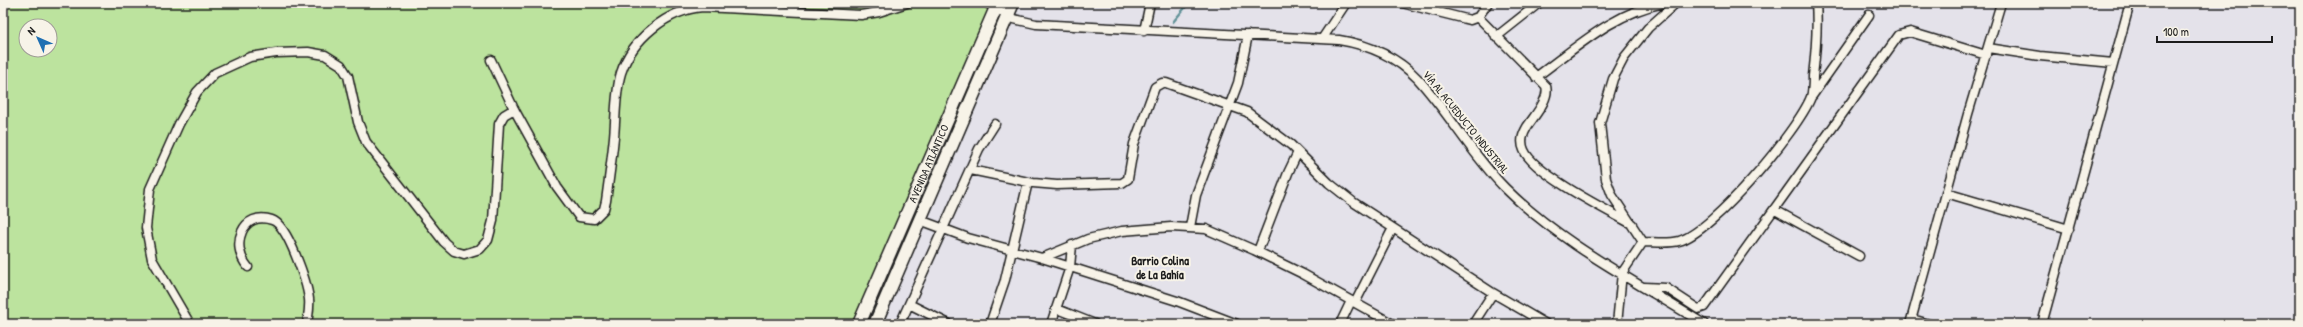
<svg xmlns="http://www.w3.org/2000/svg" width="2303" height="327" viewBox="0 0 2303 327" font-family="'Patrick Hand',sans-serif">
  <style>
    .green { fill: #bce39e; stroke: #6c805d; fill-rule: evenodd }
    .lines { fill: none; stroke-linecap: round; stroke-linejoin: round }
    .stream { stroke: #629298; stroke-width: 2.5 }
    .street-casing { stroke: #1c1c1c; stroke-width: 11 }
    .secondary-casing { stroke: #1c1c1c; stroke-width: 15 }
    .street { stroke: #f7f3e8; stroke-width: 8 }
    .secondary { stroke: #f7f3e8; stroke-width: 12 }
    .labels { text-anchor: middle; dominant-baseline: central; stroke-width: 4; stroke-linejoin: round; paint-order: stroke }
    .street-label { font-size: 11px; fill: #1c1c1c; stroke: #f7f3e8 }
    .neighbourhood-label { font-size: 12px; font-weight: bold; fill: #1c1c1c; stroke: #f7f3e8 }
  </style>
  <rect width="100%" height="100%" fill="#e4e2ea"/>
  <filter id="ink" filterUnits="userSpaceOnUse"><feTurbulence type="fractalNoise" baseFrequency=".025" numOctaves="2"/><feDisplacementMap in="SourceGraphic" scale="8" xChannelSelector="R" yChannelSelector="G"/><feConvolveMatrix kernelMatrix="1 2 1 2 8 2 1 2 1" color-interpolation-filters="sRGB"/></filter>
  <g filter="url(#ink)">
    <path class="green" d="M3 3H998L859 324H3ZM26 26H50V50H26Z"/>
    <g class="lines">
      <path class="stream" d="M1173 22 1189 3"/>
      <g class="street-casing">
        <path id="street" d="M987 3 1014 19 1036 24 1339 40C1370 45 1396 56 1418 79 1449 113 1472 155 1505 188 1561 244 1637 282 1704 324
          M1402 3 1470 20 1478 17 1488 3
          M1433 11 1438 3
          M1478 17 1546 86C1550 99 1534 116 1527 127 1523 134 1520 141 1524 150 1533 173 1608 211 1632 224
          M1144 31 1150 3
          M1496 37 1539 3
          M1322 39 1346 3
          M1988 48 2040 56 2113 63
          M491 60 514 109 557 187 579 217 594 219 604 209 606 201C609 179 612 158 614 137 616 116 615 93 621 73 632 39 667 10 703 7L861 15 879 12 907 3
          M1536 77C1576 48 1614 12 1664 3
          M1812 96 1869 15
          M971 170 1033 183 1057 185 1122 183 1128 179 1134 144 1155 87 1162 83H1166L1247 112 1291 145 1329 183 1353 202 1493 293 1546 324
          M1946 193 2069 229
          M1775 210 1859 256
          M920 220 968 238 1042 258 1177 301 1237 324
          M1190 227 1196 195 1238 83 1248 35
          M1643 242C1654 242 1669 244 1679 241 1713 232 1798 130 1811 97 1813 91 1813 82 1813 76 1816 51 1818 28 1816 3
          M1643 242 1612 195 1606 179 1600 123 1613 79 1624 58 1648 28 1676 3
          M1258 251 1288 173 1298 152
          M1042 258 1088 239 1122 231 1171 227 1206 229 1254 250 1303 274 1393 324
          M248 267C229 245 243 210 272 220 288 225 307 283 309 299 310 308 308 316 307 324
          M1644 287 1666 288 1698 309 1704 307 1899 35 1910 32 1986 55
          M1355 303 1393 228
          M909 304 949 324
          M1057 309 1095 324
          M1912 319 1929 324
          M190 324 152 259 146 228 150 189 179 124 197 92 215 73 250 57 276 53 308 52 325 55 341 65 348 76 358 122 366 142 444 242 454 251 464 254 480 249 488 240 493 221 499 124 504 115 514 109
          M900 324 979 149 995 124
          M990 324 1005 280 1028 182
          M1051 324 1070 267 1072 245
          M1340 324 1351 301
          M1473 324 1493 293
          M1617 324 1622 273 1643 242
          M1910 324 1968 114 2001 3
          M2042 324 2130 3"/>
      </g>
      <g class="secondary-casing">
        <g id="secondary">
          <path id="s1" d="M859 324 998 3"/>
          <path d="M875 324 1013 3"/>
        </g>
      </g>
      <use href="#street" class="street"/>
      <use href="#secondary" class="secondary"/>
    </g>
  </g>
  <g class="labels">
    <g class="street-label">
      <text transform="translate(1466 122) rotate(51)">VÍA AL ACUEDUCTO INDUSTRIAL</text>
      <text stroke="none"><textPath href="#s1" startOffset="175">AVENIDA ATLÁNTICO</textPath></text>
    </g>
    <g class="neighbourhood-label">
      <text x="1160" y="260">Barrio Colina<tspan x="1160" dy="14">de La Bahía</tspan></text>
    </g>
  </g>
  <rect width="2303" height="327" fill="none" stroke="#f7f3e8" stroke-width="16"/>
  <rect x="8" y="8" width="2287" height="311" fill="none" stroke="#1c1c1c" stroke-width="1.5" filter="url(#ink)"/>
  <g transform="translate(38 38) rotate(315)"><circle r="19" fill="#f7f3e8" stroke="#9f9d96"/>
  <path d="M0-3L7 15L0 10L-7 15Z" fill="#1f6fb2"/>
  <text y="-6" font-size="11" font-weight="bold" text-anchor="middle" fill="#1c1c1c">N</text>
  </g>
  <path d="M2157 36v6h115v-6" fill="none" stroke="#1c1c1c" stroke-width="2"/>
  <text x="2163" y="36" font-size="12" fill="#1c1c1c" stroke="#f7f3e8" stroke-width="3" paint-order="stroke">100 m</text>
</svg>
